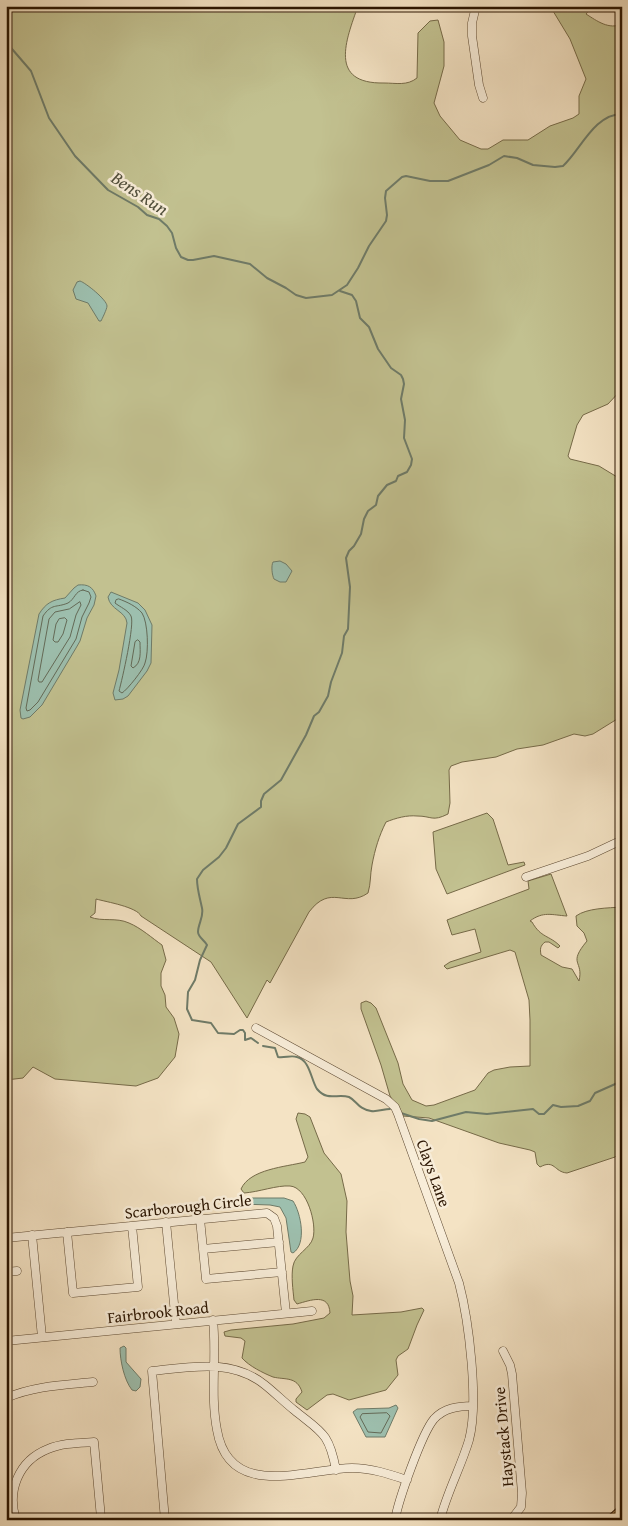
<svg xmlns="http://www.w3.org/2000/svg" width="628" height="1526" viewBox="0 0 628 1526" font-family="'Gentium Book Plus',serif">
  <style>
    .green { fill: #c2c190; stroke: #766a48 }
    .water { fill: #9dbfae; stroke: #6f7b68 }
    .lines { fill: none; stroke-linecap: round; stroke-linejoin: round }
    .shore { stroke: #646a57; stroke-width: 1 }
    .stream { stroke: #6f7b68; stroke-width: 2 }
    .minor-casing { stroke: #5c4831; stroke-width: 9 }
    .major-casing { stroke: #2a1400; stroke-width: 11 }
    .minor { stroke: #f8edd9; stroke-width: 8 }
    .major { stroke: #eac282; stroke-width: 9 }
    .labels { text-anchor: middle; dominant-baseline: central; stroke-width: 5; stroke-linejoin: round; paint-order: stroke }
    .street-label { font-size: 16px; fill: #2a1400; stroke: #f8edd9 }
    .water-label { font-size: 18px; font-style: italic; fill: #52503d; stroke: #f8edd9 }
  </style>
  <rect width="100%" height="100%" fill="#f4e3c4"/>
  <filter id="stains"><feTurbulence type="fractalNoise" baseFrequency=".004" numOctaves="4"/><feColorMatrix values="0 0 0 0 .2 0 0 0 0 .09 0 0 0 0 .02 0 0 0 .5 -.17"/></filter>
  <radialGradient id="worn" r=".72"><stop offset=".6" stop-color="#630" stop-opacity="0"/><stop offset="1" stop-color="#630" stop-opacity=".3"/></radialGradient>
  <path class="green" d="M6 6H358C346 40 328 84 384 83 396 83 407 86 417 78L418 33 430 21 438 20 444 42V66L434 103 440 116 460 140 481 149H488L503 140H528L550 126 573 118 579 114V96L586 79 570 39 550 6H593L586 14C597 21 609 30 622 24V389L608 404 583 415 577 425 568 456 570 459 599 466 622 480V716L593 734 585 736 574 734 543 745 517 749 496 757 462 762 451 766 449 770 450 803 448 814C432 822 432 816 417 816 407 815 396 818 386 822 379 836 375 849 372 865 370 875 371 883 368 893 345 909 331 883 309 912L270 983 267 980 247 1018 211 962 141 916C137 907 107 902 96 899L95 913 90 917C102 922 116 917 129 923 141 928 152 938 162 945L166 960 161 973V986L165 995 166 1007 174 1018 179 1034 175 1057 158 1078 136 1086 55 1079 33 1067 23 1078 6 1080Z
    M487 813 493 819 508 865 524 862 525 865 447 894 436 869 433 832Z
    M551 874 567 916C552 915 543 911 530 921L532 922C541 938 549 935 560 946L558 948 549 942H545C540 946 540 949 541 955L562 967 572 969 579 981C584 960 567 965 587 941L584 933 577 926 576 916C587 908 608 908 622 907V1150L615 1157 567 1173C554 1172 555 1159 540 1167L537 1164 535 1152 530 1150 499 1143 429 1118 403 1116 390 1096 381 1065 361 1009V1003L366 1001 371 1003 376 1008 398 1063 403 1084 412 1100 426 1106 434 1105 475 1090 488 1073 494 1070 510 1067 530 1066V1020L529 1000 515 952 510 950 447 969 444 966 450 962 481 952 475 929 452 935 447 920 529 889 528 881Z
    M298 1113 305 1114 310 1117 324 1153 341 1174 347 1201 346 1232 350 1281 353 1296 352 1315 401 1312 422 1308 424 1310 417 1325 408 1349 398 1356 396 1360 398 1375 386 1390 349 1400 333 1394 327 1395 307 1410 296 1402V1399L302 1392C297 1376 285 1380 273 1377 263 1373 249 1366 242 1358L245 1341 241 1338 225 1336 224 1332 231 1330 293 1324 324 1318 330 1313C329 1293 311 1300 297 1304L294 1300C293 1290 291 1276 293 1266 295 1254 310 1249 313 1238 317 1224 307 1187 290 1186 277 1185 259 1192 244 1193L241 1189C250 1169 285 1167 305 1162L308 1157 296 1119Z"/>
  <path class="water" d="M80 281C86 283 107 300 107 306 107 309 102 319 101 321H99L88 303 76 299 73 290 77 282Z
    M280 561 286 564 292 571 286 582H280L274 579C272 575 271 566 273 562Z
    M78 585C88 584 93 587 96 596L94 605 87 618 80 641 76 648 42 705 30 717 23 719 21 718 20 710 39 614C46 603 52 600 65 598L74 588Z
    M111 592 138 603 145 610 152 625 151 663 147 671 128 696 123 699 115 700 113 693 119 670 127 623C126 611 110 610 108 597Z
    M247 1198H284L293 1201C301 1213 307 1244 293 1253L291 1252 286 1218 280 1207 270 1205 240 1204 241 1202Z
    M124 1346 126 1348V1362L141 1379 140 1387 136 1391 132 1390C124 1380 120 1360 120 1348Z
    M396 1405 398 1408 385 1437H366L353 1412 357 1409 389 1408Z"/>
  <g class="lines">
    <path class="shore" d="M83 590 89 592 91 597 89 603 82 617 76 639 38 702 30 710 27 711 26 708 43 616C52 603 56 608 68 603 75 599 75 591 83 590Z
      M119 599C127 602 136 606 142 613 148 622 149 652 145 663 144 669 127 690 122 693L119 691C122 680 135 624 131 616 128 610 120 607 115 603L116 600Z
      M80 602 81 605 76 615 70 637 42 682H39L38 680 49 619 55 612 69 609Z
      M65 618 67 620 63 634 58 642H55L53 640 56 624 59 619Z
      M138 640 140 642C140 652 142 663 133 668L131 666 135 642Z
      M387 1413 390 1416 381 1433 368 1432 360 1417 362 1414Z"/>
    <path class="stream" d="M6 42 31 71 49 118 75 156 108 190 138 207 147 215 159 219 167 226 172 233 176 248 181 257 188 260H193L214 256 250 264 267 278 286 288 296 295 306 298 332 295 347 285 358 268 369 246 386 221 387 215 385 198 386 191 402 177 406 176 430 181H448L489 165 504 156 517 158 533 165 555 167 563 166C580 151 594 114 622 114
      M258 1043 251 1038 245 1040V1033L243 1030H240L234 1034 218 1033 211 1023 192 1020 187 1009 188 992 195 980 200 960 207 945C205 941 198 937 198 932 198 924 204 917 202 908 200 898 197 889 197 879L203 870 219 857 226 848 238 824 261 807V801L264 794 281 780 306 735 314 716 319 712 328 696 331 682 342 653 344 636 348 629 350 587 346 558 349 551 354 546 361 534 364 519 368 511 376 505 378 496 387 485 396 481 398 476 407 472 411 465 412 459 404 438 405 420 401 399 404 384 403 379 401 375 391 368 378 349 369 327 360 318 356 301 352 295 340 291
      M263 1046 275 1048 278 1057C285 1058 291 1055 297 1057 310 1060 311 1080 317 1089 328 1102 337 1093 349 1097 357 1101 358 1109 371 1111 377 1112 384 1109 390 1109
      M401 1113 419 1119 432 1121 466 1112 487 1114 533 1109 539 1114H544L553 1105 561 1107 578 1106 590 1101 595 1093 622 1081"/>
    <g class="minor-casing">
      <path id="minor" d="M476 6 472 23V36L479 85 483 98
        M526 877 588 856 622 840
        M256 1028 386 1099 395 1107 398 1114 459 1283C469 1321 479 1403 469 1440 461 1467 447 1492 440 1520
        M200 1219 206 1279 282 1272
        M166 1222 176 1324
        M67 1232 73 1293 138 1287 132 1226
        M32 1235 42 1337
        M6 1238 267 1213 274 1218 277 1226 286 1313
        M203 1249 279 1242
        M6 1272 17 1271
        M213 1320C217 1357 210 1394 217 1430 229 1501 305 1469 352 1468 371 1468 389 1474 407 1480
        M6 1341 312 1311
        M503 1351 510 1365 512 1374 522 1493 521 1507 511 1520
        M6 1398C34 1386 63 1385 93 1382
        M16 1520C7 1491 18 1461 48 1449 62 1443 78 1443 94 1442L101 1518 96 1520
        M165 1520 152 1371C190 1367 232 1358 265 1385 275 1393 284 1402 294 1410 321 1432 329 1432 336 1470
        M395 1520C398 1501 422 1433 434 1419 444 1408 458 1406 473 1406"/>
    </g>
    <g class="major-casing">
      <path id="major" d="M611 1520 622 1510"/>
    </g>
    <use href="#minor" class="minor"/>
    <use href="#major" class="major"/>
  </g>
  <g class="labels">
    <g class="street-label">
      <text transform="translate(434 1173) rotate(70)">Clays Lane</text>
      <text transform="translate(188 1206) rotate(-6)">Scarborough Circle</text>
      <text transform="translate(158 1312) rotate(-6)">Fairbrook Road</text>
      <text transform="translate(503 1437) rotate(-95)">Haystack Drive</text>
    </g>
    <g class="water-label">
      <text transform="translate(140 193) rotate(34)">Bens Run</text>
    </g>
  </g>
  <rect width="628" height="1526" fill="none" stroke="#f4e3c4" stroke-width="25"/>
  <rect x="8" y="8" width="613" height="1511" fill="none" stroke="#2a1400" stroke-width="2.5"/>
  <rect x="12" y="12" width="603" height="1501" fill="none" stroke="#2a1400"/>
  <rect width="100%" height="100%" filter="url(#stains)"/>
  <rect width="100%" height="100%" fill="url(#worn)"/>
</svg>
